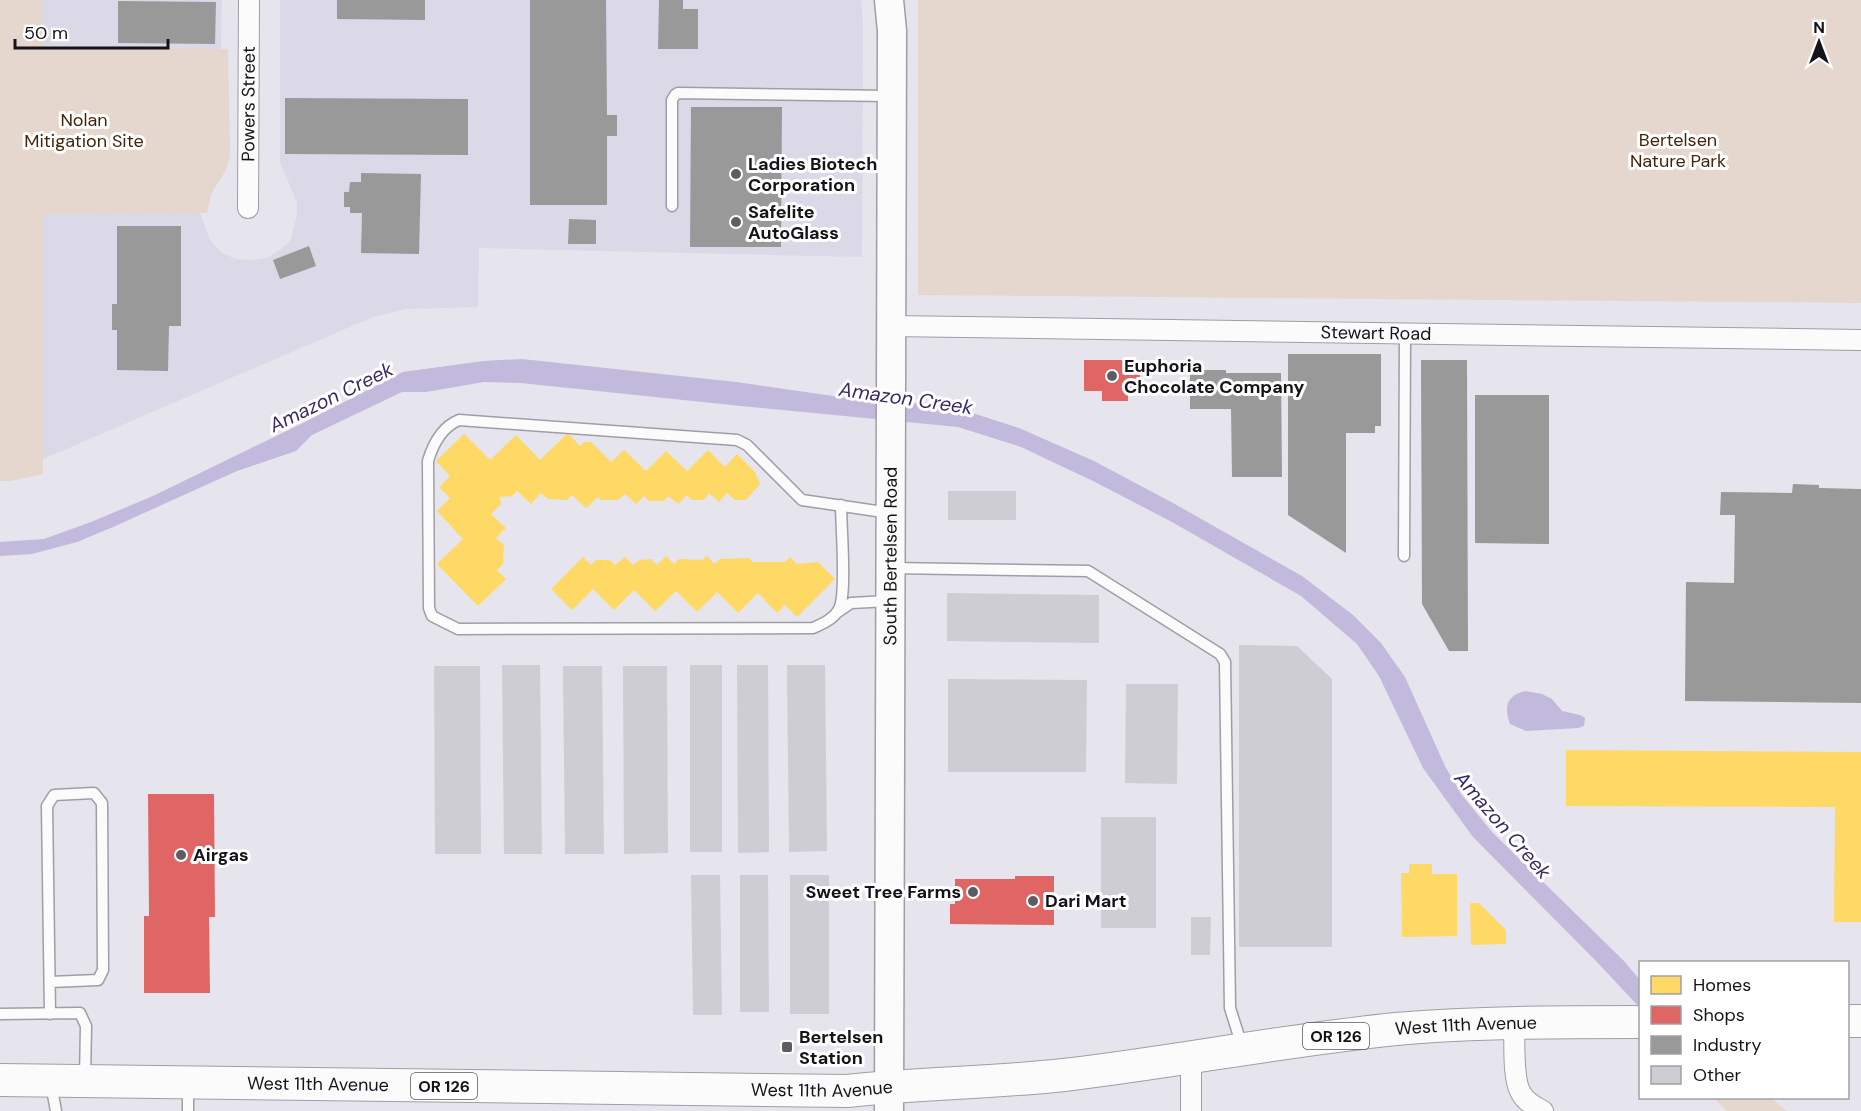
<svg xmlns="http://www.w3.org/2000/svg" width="1861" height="1111" viewBox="0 0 1861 1111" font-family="'DM Sans',sans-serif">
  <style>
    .built { fill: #dbd8e8 }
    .green { fill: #e6d7ce }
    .water { fill: #c1badd }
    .homes { fill: #ffd966 }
    .shops { fill: #e06666 }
    .industry { fill: #999 }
    .building { fill: #cecdd3 }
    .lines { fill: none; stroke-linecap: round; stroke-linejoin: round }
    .lane-casing { stroke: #a09ea4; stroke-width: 13 }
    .street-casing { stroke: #a09ea4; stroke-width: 22 }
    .secondary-casing { stroke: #a09ea4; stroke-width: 31 }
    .primary-casing { stroke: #a09ea4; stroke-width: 34 }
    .lane { stroke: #fbfbfc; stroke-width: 10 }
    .street { stroke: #fbfbfc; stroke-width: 20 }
    .secondary { stroke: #fbfbfc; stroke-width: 28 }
    .primary { stroke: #fbfbfc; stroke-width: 32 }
    .poi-dot { fill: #5e5c62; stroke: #fff; stroke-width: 2 }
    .labels { text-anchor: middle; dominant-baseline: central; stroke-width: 6; stroke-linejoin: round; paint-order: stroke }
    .shield { fill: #fff; stroke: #5a5a5d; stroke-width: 1.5 }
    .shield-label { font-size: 16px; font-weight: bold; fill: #141318 }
    .street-label { font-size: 18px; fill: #141318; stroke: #fff }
    .park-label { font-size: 18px; fill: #42260a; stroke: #fff }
    .poi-label { font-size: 18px; font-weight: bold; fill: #141318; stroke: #fff; text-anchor: start }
    .water-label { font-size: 20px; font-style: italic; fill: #392962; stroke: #fff }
  </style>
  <rect width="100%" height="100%" fill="#e6e4ec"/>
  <path class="built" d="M42 0H222L221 49 42 47Z
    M280 0H861L863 24 862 257 479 248 478 307 406 309 373 317 43 459V214L200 213 210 240 221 252 235 259 252 260 266 258 279 251 290 241 297 215V202L280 162Z"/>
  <path class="green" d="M0 0H42L43 47 228 49 230 155 226 170 211 194 207 213 43 214V474L11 481H0Z
    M918 0H1861V303L918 295Z
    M1713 1098H1771L1787 1111H1727Z"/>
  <path class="water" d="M522 359 736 382 847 398 923 404 957 408 1019 428 1094 461 1173 503 1302 576 1353 615 1381 643 1405 677 1445 766 1461 794 1492 832 1624 961 1640 980V1008L1597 962 1473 837 1423 768 1379 676 1357 644 1301 596 1172 522 1093 481 1021 447 958 427 741 406 521 383 484 382 426 392H402L312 435 296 451 237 471 113 527 77 542 32 554 0 556V542L44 539 91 522 153 496 303 423 403 372 483 361Z
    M1525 691 1542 694 1552 699 1562 711 1580 715 1585 718 1584 726 1578 728 1526 731 1510 724C1504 707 1506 696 1525 691Z"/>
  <path class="homes" d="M568 433 580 446 584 442H591L611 462 624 450 646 471 666 451 687 471 708 450 725 467 737 454 755 472 760 484 746 500H735L727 493 719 502 709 493 704 500H691L687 495 678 504 668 496 664 501H649L644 496 636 504 625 494 618 500H601L598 497 586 508 572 495 567 500 548 499 541 493 531 504 517 491 512 496 500 497 501 504 491 514 506 528 496 538 504 545 503 564 497 570 506 579 478 606 437 564 463 539 437 511 450 498 439 487 450 476 436 461 464 434 490 460 516 435 540 460Z
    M666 556 674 564 679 559 702 560 707 556 714 564 720 559 750 558 752 562H785L790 557 797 564 818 562 835 579 797 617 785 605 777 613 758 593 738 613 717 592 697 612 676 591 655 611 634 590 614 610 593 589 572 610 551 589 583 557 591 565 596 560H610L615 565 625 557 633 565 639 560 651 559 657 565Z
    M1566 750 1861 752V922H1834L1835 807 1566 806Z
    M1409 864H1432V874H1457V936L1402 937 1401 873H1409Z
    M1470 903H1479L1506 930V944L1471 945Z"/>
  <path class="shops" d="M1084 360H1140V392H1128V401H1102V391H1084Z
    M148 794H214L215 917H209L210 993H144V916H149Z
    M1015 876H1054V925L950 924V904H955V879H1015Z"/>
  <path class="industry" d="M337 0H425V20L337 19Z
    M530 0H606L607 115H617V136H607V205H530Z
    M659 0H683V9H698V49H658Z
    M118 1 216 2 215 44 118 43Z
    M285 98 468 99V155L285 154Z
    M691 107H782L781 247H690Z
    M361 173 421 174 419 254 361 253 362 213H350V207H344V192H349L350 182H361Z
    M569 219 596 220V244H568Z
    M117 226H181V326H169L168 371 117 370V330H112V304H117Z
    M309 246 316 266 280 279 273 260Z
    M1288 354H1381V426H1375V433H1346V553L1288 515Z
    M1421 360H1467L1468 651H1449L1422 604Z
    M1190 370H1226V373H1281L1282 477H1232L1231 409H1190Z
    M1475 395H1549V544L1475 543Z
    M1793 484 1819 485V488L1861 489V703L1685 701 1686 582 1734 583 1735 515H1720L1721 492 1792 493Z"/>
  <path class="building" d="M948 491H1016V520H948Z
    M947 593 1099 595V643L947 641Z
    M1239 645 1297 646 1332 679V947H1239Z
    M502 665H540L542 854H504Z
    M690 665H722V852H690Z
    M737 665H768L769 852 738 853Z
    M787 665H825L827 851 789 852Z
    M434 666H480L481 854H435Z
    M563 666H602L604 854H565Z
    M623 666H667L668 853 624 854Z
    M948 679 1087 680 1086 772H948Z
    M1126 684H1178L1177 784 1125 783Z
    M1101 817H1156V928H1101Z
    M691 875H720L722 1015H693Z
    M740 875H768L769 1012H740Z
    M790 875H829V1014H790Z
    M1191 917H1211L1210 955H1191Z"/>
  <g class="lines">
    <g class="lane-casing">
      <path id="lane" d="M672 206V100L675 95 678 93 890 96
        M841 505C841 526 847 595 839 609 834 619 822 624 813 628L458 629 432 616 429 608 428 461C433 444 442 427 459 420L737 440 747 445 802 500 890 513
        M1404 556 1405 333
        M890 568 1088 571 1220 654 1225 662 1230 1008 1242 1046
        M838 612 851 603 889 601
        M50 982 98 980 103 970 102 803 94 793 54 795 47 806 50 1014
        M0 1014 80 1013 86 1026 85 1078
        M51 1084 56 1111
        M188 1111V1086"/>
    </g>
    <g class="street-casing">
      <g id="street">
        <path id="s1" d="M248 208 249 0"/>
        <path id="s2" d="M890 326 1861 340"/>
        <path d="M1514 1022C1515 1040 1512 1079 1521 1093 1525 1101 1535 1107 1543 1111"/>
        <path d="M1191 1057V1111"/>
      </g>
    </g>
    <g class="secondary-casing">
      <g id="secondary">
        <path id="s3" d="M889 1111 892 31 889 0"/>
      </g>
    </g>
    <g class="primary-casing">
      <g id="primary">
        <path d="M1848 1021H1861"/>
        <path id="s4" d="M0 1080 847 1091C919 1083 991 1083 1064 1075 1175 1062 1285 1040 1396 1029 1477 1022 1559 1022 1640 1022"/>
      </g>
    </g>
    <use href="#lane" class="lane"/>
    <use href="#street" class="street"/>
    <use href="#secondary" class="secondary"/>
    <use href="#primary" class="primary"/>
  </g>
  <g class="poi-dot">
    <circle cx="736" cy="174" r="6"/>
    <circle cx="736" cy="222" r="6"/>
    <circle cx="1112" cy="376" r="6"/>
    <circle cx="181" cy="855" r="6"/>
    <circle cx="973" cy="892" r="6"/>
    <circle cx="1033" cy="901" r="6"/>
    <rect x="781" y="1041" width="12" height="12" rx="3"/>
  </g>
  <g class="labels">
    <g class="shield">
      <rect x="1303" y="1023" width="66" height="26" rx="4.5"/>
      <rect x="411" y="1073" width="66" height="26" rx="4.5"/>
    </g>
    <g class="shield-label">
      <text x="1336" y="1036">OR 126</text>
      <text x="444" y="1086">OR 126</text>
    </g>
    <g class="street-label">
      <text stroke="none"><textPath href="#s1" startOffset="104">Powers Street</textPath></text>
      <text stroke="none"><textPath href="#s2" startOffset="486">Stewart Road</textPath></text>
      <text stroke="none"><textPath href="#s3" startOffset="555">South Bertelsen Road</textPath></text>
      <text stroke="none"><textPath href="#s4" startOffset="1470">West 11th Avenue</textPath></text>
      <text stroke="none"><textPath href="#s4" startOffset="318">West 11th Avenue</textPath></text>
      <text stroke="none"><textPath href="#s4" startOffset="822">West 11th Avenue</textPath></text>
    </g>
    <g class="park-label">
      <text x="84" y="120">Nolan<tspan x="84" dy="21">Mitigation Site</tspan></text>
      <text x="1678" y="140">Bertelsen<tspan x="1678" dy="21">Nature Park</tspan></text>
    </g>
    <g class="poi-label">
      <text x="748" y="164">Ladies Biotech<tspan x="748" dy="21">Corporation</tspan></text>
      <text x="748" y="212">Safelite<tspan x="748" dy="21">AutoGlass</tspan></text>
      <text x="1124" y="366">Euphoria<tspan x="1124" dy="21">Chocolate Company</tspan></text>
      <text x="193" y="855">Airgas</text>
      <text x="961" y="892" text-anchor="end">Sweet Tree Farms</text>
      <text x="1045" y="901">Dari Mart</text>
      <text x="799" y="1037">Bertelsen<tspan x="799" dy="21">Station</tspan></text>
    </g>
    <g class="water-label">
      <text transform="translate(331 397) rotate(-26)">Amazon Creek</text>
      <text transform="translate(906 398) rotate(8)">Amazon Creek</text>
      <text transform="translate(1503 825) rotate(49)">Amazon Creek</text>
    </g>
  </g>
  <rect x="1639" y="961" width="210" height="138" fill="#ffffff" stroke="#a1a1a3" stroke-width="1.5"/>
  <rect x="1651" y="976" width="30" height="18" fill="#ffd966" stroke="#a1a1a3" stroke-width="1.5"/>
  <text x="1693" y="991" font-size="18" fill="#141318">Homes</text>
  <rect x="1651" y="1006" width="30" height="18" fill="#e06666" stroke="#a1a1a3" stroke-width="1.5"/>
  <text x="1693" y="1021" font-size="18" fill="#141318">Shops</text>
  <rect x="1651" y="1036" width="30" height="18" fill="#999999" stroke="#a1a1a3" stroke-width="1.5"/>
  <text x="1693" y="1051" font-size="18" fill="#141318">Industry</text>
  <rect x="1651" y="1066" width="30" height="18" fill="#cecdd3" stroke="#a1a1a3" stroke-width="1.5"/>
  <text x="1693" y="1081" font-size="18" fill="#141318">Other</text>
  <g transform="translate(1819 42)" stroke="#ffffff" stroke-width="4.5" paint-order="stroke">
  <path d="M0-4.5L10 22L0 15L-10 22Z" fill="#141318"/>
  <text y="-9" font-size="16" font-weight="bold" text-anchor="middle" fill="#141318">N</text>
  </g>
  <path d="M15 39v9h153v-9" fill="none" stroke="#141318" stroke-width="3"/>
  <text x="24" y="39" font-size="18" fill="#141318" stroke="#ffffff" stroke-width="4.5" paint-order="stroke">50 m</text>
</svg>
